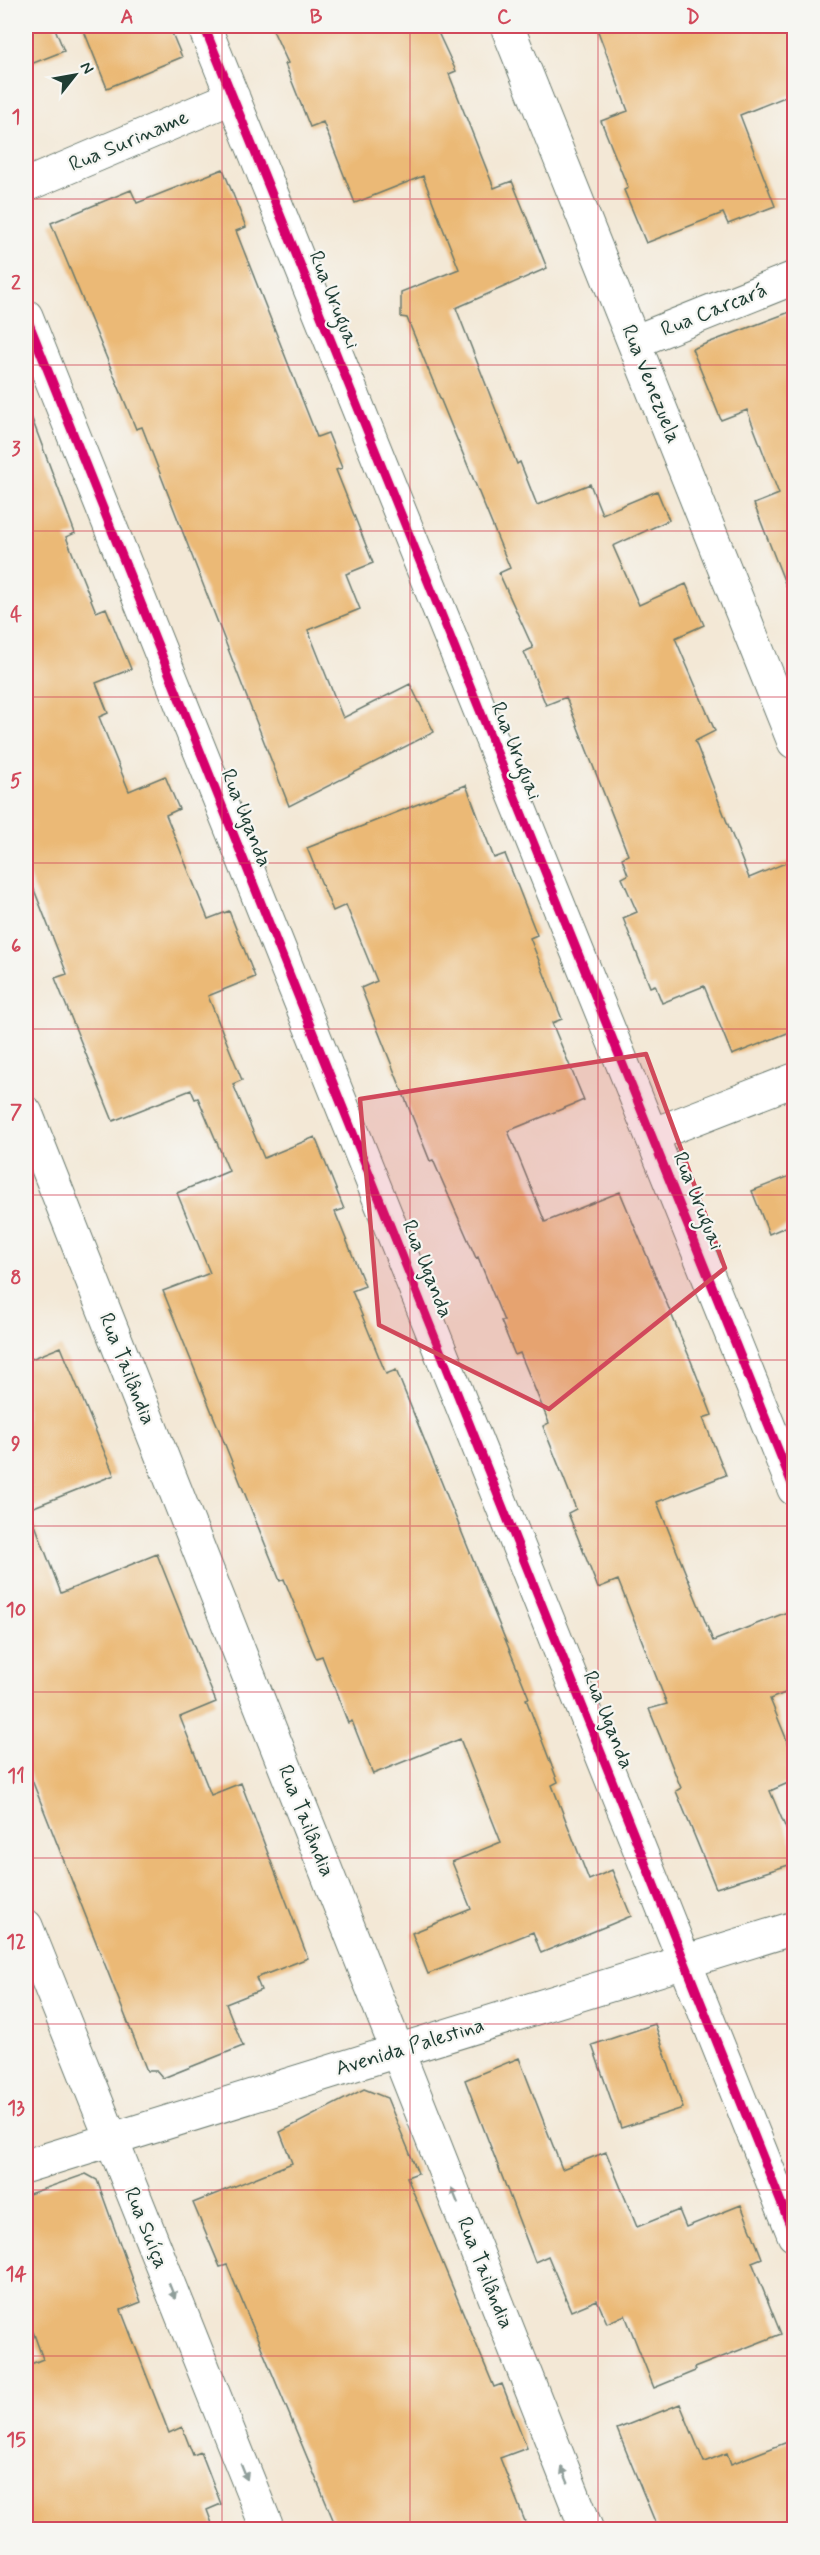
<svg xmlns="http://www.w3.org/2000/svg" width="820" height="2555" viewBox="0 0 820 2555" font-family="Mynerve,sans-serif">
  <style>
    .building { fill: #ebb976 }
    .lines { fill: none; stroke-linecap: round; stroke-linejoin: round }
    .minor-casing { stroke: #69796d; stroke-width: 35 }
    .minor { stroke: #fff; stroke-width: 33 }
    .cycleway-casing { stroke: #f6f6f2; stroke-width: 13 }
    .cycleway { stroke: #d6006c; stroke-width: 9 }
    .oneway { fill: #8f9e9a }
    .marked { fill: #d1495b; fill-opacity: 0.2; stroke: #d1495b; stroke-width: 4.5; stroke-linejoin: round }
    .grid { fill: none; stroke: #d1495b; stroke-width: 1.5; stroke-opacity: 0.55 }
    .labels { text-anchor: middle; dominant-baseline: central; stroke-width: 4.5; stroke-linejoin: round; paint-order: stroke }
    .street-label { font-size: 21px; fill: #1f3d34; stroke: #f6f6f2 }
    .neatline { fill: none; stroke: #d1495b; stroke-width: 2 }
    .grid-label { font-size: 20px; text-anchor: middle; font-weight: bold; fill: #d1495b }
  </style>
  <rect width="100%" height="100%" fill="#f6f6f2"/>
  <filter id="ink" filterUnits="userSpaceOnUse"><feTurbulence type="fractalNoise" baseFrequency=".0167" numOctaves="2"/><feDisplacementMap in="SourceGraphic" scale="12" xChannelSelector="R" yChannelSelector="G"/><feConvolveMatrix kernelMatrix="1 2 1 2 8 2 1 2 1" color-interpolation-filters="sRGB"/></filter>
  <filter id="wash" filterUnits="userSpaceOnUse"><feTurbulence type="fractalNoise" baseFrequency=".008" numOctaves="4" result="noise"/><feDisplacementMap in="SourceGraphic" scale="24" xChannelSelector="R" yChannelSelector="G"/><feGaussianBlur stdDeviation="1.35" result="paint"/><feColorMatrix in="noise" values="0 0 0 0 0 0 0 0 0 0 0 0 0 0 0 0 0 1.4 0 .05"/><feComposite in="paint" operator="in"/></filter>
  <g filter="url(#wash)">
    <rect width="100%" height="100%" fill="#f3e8d6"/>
    <g id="blocks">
      <path class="building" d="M26 26H54L64 51 26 66Z
        M82 26H169L182 57 107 88Z
        M271 26H435L456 71 449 74 494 188 512 181 547 268 456 308 517 464 520 462 537 505 590 484 602 514 657 491 669 520 613 546 639 605 686 584 704 625 675 638 715 731 695 741 749 878 795 859V1030L732 1055 704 986 662 1003 655 985 650 987 623 918 637 912 622 878 628 875 622 858 628 855 566 697 546 705 524 652 533 648 499 573 510 568 407 318 401 317V292L459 269 442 226 423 176 355 203 323 122 310 127 285 64 288 63Z
        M596 26H795V93L740 115 775 206 728 224 723 213 646 243 624 190 628 188 601 121 628 111Z
        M223 169 246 227 236 231 317 437 328 433 342 468 336 470 373 563 346 574 360 609 308 630 343 718 410 684 434 732 289 806 142 427 136 429 51 223 131 190 137 203Z
        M795 310V601H792L754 504 779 494 747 410 721 420 692 349Z
        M26 411H29L75 533 66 537 96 612 106 608 131 669 96 683 108 713 99 717 129 791 165 776 179 809 166 815 208 919 229 911 255 977 208 996 242 1080 233 1084 264 1158 315 1137 344 1209 335 1212 365 1286 352 1291 386 1374 396 1370 529 1698 526 1699 558 1782 552 1785 589 1880 612 1870 631 1916 541 1953 533 1932 428 1974 412 1933 471 1909 452 1862 501 1842 460 1739 373 1774 352 1721 348 1723 322 1656 316 1658 284 1579 280 1581 163 1291 210 1273 177 1193 229 1171 198 1098 195 1099 191 1090 113 1121 55 978 67 974 26 869Z
        M466 785 494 858 505 854 537 935 530 938 562 1019 552 1023 584 1100 508 1131 545 1222 620 1192 691 1361 712 1415 703 1418 726 1475 657 1502 713 1641 795 1609V1689L770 1699 795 1760V1780L770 1791 795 1850V1863L716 1888 676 1791 681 1788 649 1709 667 1704 618 1580 598 1588 568 1513 576 1509 543 1426 549 1423 520 1353 515 1355 501 1321H504L478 1257 476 1258 433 1160 430 1161 361 988 377 981 346 905 333 911 307 848Z
        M795 1174V1223L769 1234 752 1191Z
        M61 1347 114 1475 29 1509 61 1593 157 1554 216 1702 180 1717 211 1795 241 1783 308 1958 256 1978 261 1990 226 2004 243 2046 163 2078 157 2071H147L26 1765V1361Z
        M655 2024 683 2108 621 2128 592 2045Z
        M519 2058 562 2169 606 2152 637 2227 679 2210 686 2227 741 2205 762 2258 752 2262 781 2334 694 2368 695 2371 654 2388 625 2315 607 2323 597 2300 571 2311 548 2256 535 2262 465 2080Z
        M364 2089 387 2098 418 2173 407 2177 494 2387 502 2384 527 2448 500 2458 528 2529H337L227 2265 220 2267 193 2203 292 2163 280 2132Z
        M86 2174 97 2180 141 2302 121 2310 169 2433 182 2427 193 2455 201 2452 221 2504 207 2510 214 2529H26V2366L43 2359 26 2312V2195Z
        M680 2404 704 2462 727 2453 731 2464 795 2439V2529H658L617 2429Z"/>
    </g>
  </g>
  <g filter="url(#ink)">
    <use href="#blocks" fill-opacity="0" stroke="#69796d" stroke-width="1.5"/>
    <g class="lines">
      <g class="minor-casing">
        <path id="minor" d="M204 26 794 1489
          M507 26 794 742
          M26 185 233 97
          M26 316 794 2235
          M634 342 794 278
          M26 1113 587 2530
          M652 1135 794 1080
          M26 1926 268 2530
          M26 2166 794 1928"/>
      </g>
      <use href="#minor" class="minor"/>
      <g class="cycleway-casing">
        <path id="cycleway" d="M204 26 794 1489
          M26 316 794 2235"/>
      </g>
      <use href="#cycleway" class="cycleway"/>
    </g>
    <defs><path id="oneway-solid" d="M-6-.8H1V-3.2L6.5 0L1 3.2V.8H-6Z" transform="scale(1.5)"/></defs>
    <g class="oneway">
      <use href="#oneway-solid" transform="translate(455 2196) rotate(-112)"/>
      <use href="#oneway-solid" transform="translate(172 2291) rotate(68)"/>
      <use href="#oneway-solid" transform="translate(244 2472) rotate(68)"/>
      <use href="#oneway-solid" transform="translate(565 2475) rotate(-112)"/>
    </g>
  </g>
  <path class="marked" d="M646 1054 725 1268 549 1409 379 1325 360 1099Z"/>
  <path class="grid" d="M222 26V2530M410 26V2530M598 26V2530M26 199H794M26 365H794M26 531H794M26 697H794M26 863H794M26 1029H794M26 1195H794M26 1360H794M26 1526H794M26 1692H794M26 1858H794M26 2024H794M26 2190H794M26 2356H794"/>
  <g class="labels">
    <g class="street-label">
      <text transform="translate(129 141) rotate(-23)">Rua Suriname</text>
      <text transform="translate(334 300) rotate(68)">Rua Uruguai</text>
      <text transform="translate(714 310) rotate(-22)">Rua Carcará</text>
      <text transform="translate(651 384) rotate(68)">Rua Venezuela</text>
      <text transform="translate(516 751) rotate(68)">Rua Uruguai</text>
      <text transform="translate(246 818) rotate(68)">Rua Uganda</text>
      <text transform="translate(698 1201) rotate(68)">Rua Uruguai</text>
      <text transform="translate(427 1269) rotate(68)">Rua Uganda</text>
      <text transform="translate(127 1369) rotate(68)">Rua Tailândia</text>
      <text transform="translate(608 1720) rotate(68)">Rua Uganda</text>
      <text transform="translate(306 1821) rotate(68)">Rua Tailândia</text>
      <text transform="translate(410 2047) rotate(-17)">Avenida Palestina</text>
      <text transform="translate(146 2228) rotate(68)">Rua Suíça</text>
      <text transform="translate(485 2273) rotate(68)">Rua Tailândia</text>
    </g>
  </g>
  <rect width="820" height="2555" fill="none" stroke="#f6f6f2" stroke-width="66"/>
  <g transform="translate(75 75) rotate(59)" stroke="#f6f6f2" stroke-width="4.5" paint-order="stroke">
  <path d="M0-4.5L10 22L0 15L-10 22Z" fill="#1f3d34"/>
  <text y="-9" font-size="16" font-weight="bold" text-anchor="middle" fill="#1f3d34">N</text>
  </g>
  <rect x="33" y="33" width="754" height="2489" class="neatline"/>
  <g class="grid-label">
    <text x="127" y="23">A</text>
    <text x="316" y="23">B</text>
    <text x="504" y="23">C</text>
    <text x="693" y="23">D</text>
    <text x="16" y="123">1</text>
    <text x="16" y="289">2</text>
    <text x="16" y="455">3</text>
    <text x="16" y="621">4</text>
    <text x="16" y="787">5</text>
    <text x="16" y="952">6</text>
    <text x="16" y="1118">7</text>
    <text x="16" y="1284">8</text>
    <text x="16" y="1450">9</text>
    <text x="16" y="1616">10</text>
    <text x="16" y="1782">11</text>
    <text x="16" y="1948">12</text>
    <text x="16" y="2114">13</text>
    <text x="16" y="2280">14</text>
    <text x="16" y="2446">15</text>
  </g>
</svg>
